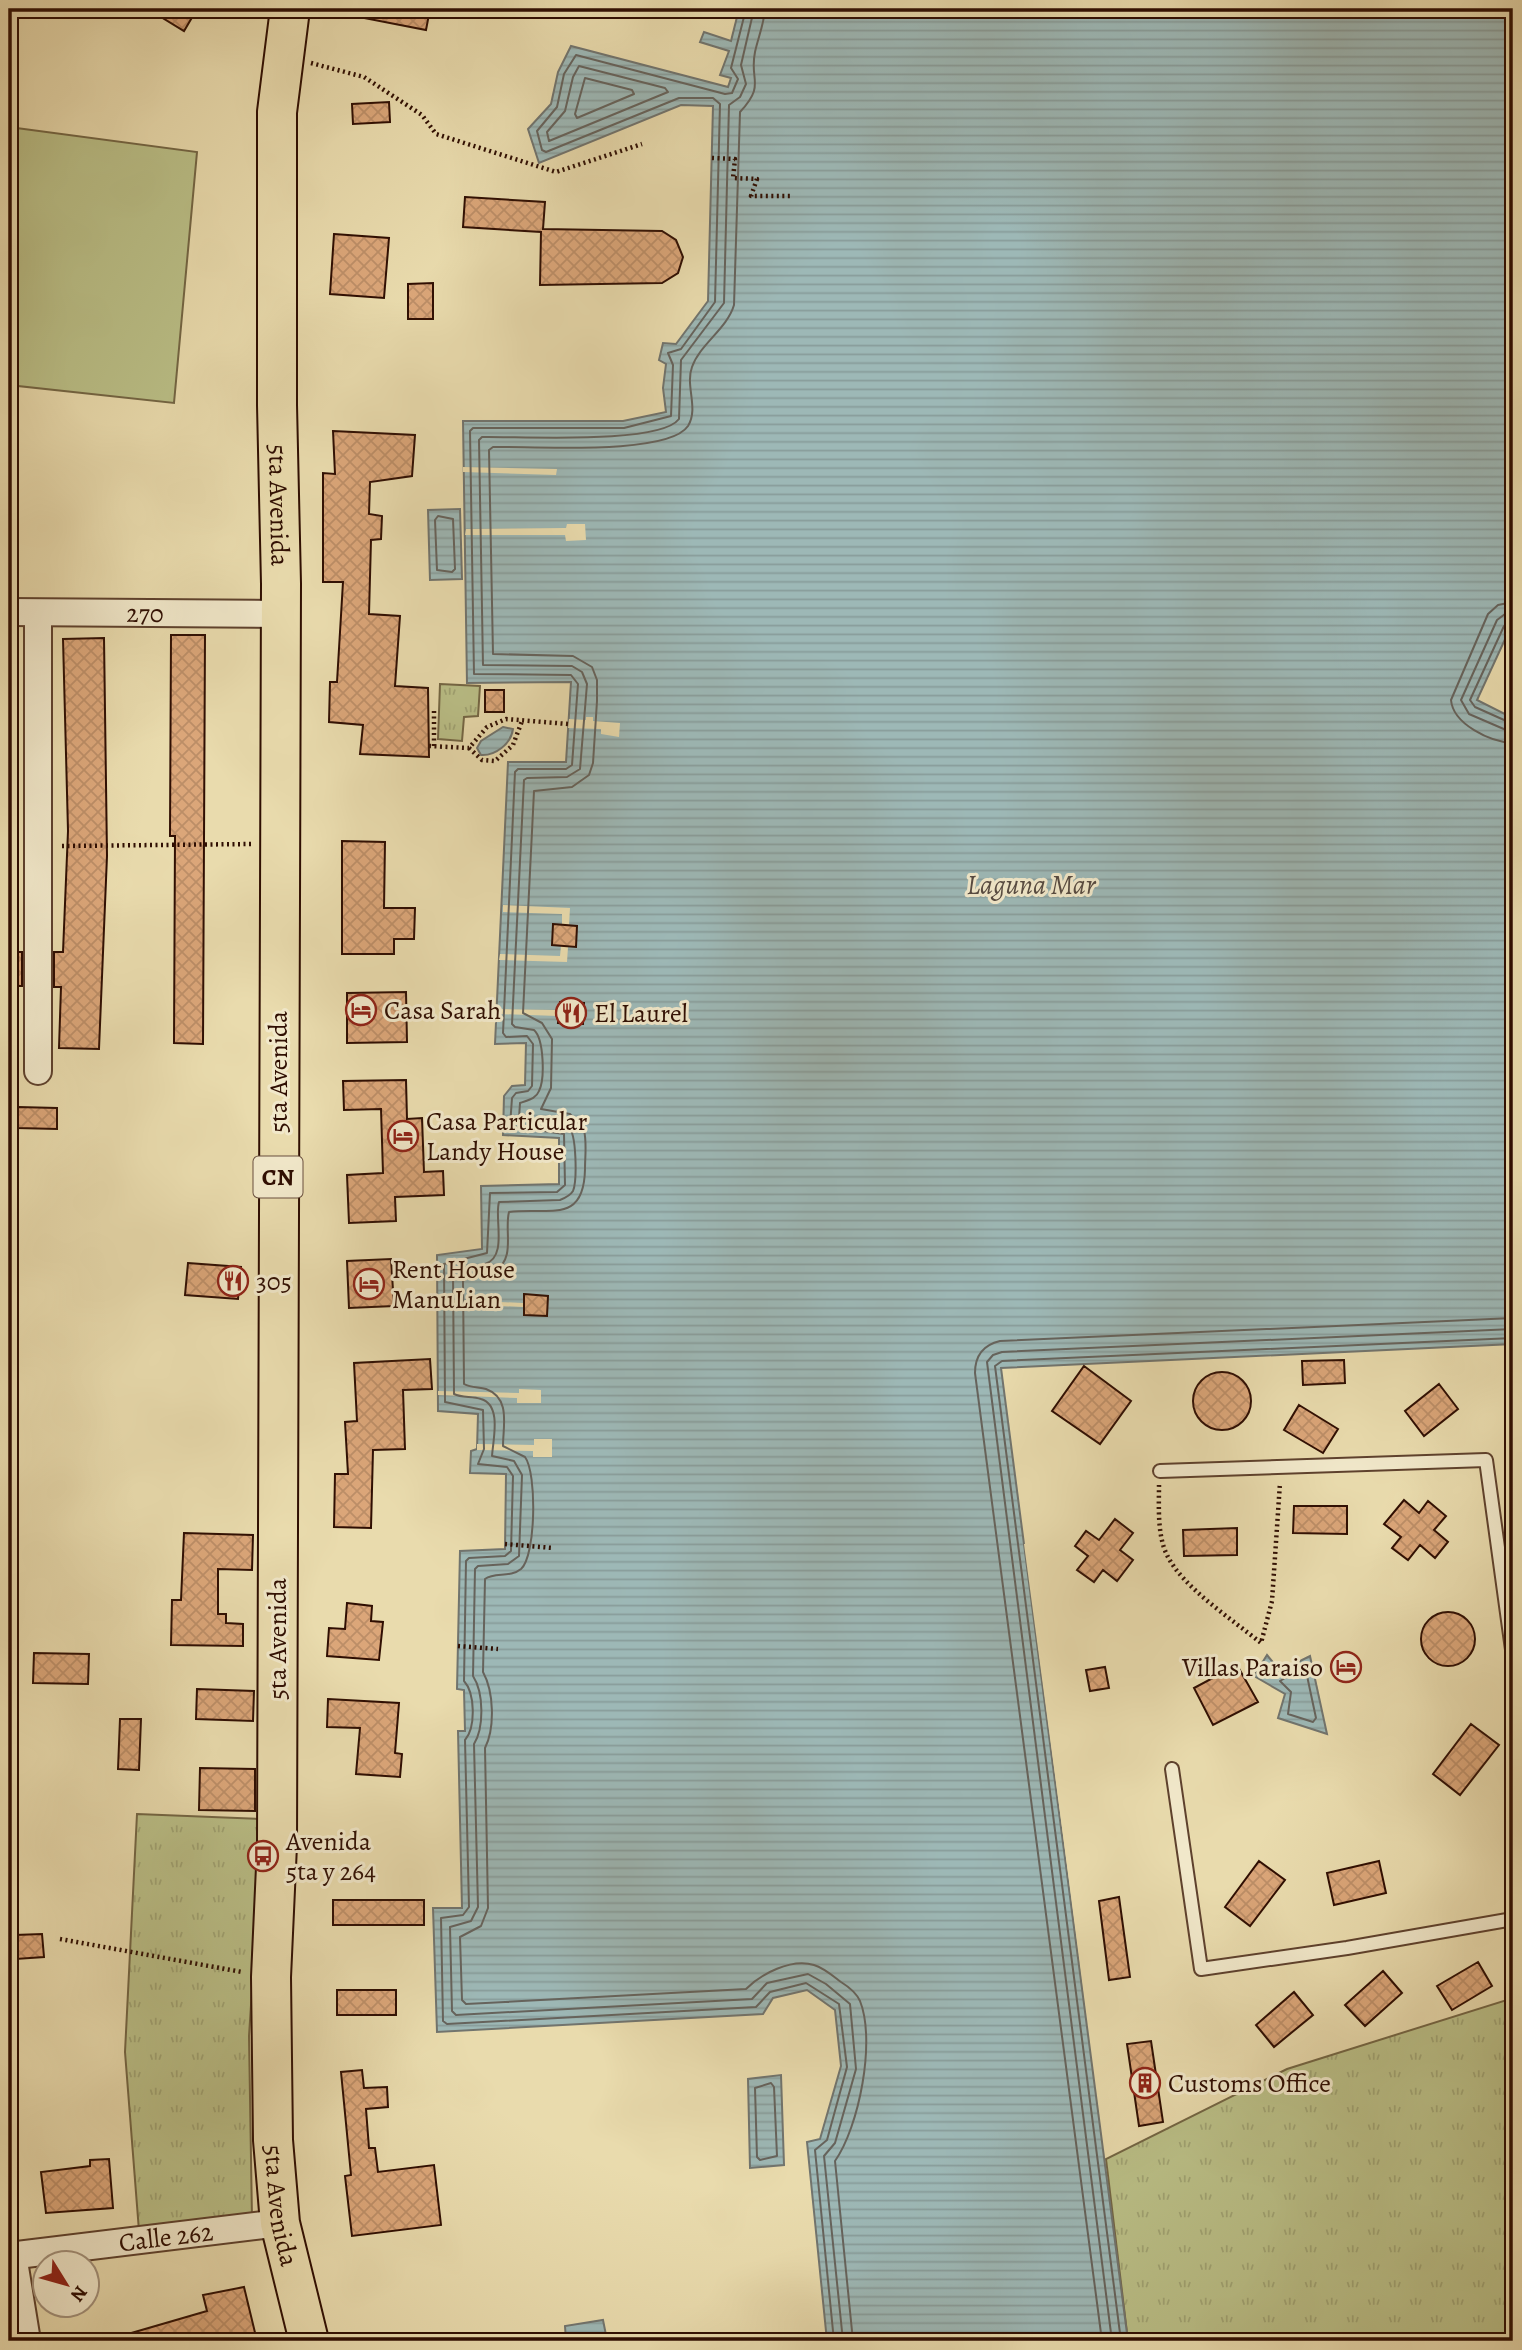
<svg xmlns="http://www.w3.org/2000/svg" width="1522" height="2350" viewBox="0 0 1522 2350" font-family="Alegreya,serif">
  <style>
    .grass { fill: url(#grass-tufts); stroke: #746644; stroke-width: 2 }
    .pitch { fill: #babf87; stroke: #746644; stroke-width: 2 }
    .water { fill: url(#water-rules); stroke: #71746e; stroke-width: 2 }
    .pier { fill: #e9dbad }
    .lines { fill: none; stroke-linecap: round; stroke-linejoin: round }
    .shore { stroke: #66635c; stroke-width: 2 }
    .building { fill: url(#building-cross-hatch); stroke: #2f0e02; stroke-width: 2 }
    .service-casing { stroke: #5e412d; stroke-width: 16 }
    .minor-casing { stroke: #5e412d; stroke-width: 30 }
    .trunk-casing { stroke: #2f0e02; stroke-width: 42 }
    .path { stroke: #2f0e02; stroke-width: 4.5; stroke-dasharray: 2 3.5; stroke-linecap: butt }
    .service { stroke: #f1e8ca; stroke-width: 12 }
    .minor { stroke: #f1e8ca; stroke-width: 26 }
    .trunk { stroke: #e9dbad; stroke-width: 38 }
    .labels { text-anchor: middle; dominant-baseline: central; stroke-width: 6; stroke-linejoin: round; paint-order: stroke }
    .shield { fill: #f1e8ca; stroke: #694f3e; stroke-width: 2 }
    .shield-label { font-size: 24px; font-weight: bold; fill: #2f0e02 }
    .street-label { font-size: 26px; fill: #2f0e02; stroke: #f1e8ca }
    .poi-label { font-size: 26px; fill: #2f0e02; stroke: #f1e8ca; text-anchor: start }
    .water-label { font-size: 28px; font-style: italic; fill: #564a41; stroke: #f1e8ca }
  </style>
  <defs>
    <pattern id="grass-tufts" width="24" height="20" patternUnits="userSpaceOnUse" patternTransform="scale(1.75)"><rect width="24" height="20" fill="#babf87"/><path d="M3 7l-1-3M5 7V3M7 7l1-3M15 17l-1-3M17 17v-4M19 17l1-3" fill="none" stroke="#a0a373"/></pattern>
    <pattern id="water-rules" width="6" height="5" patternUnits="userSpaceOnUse" patternTransform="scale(1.75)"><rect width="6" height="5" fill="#9db8b6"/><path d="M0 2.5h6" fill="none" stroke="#889d9b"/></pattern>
    <pattern id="building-cross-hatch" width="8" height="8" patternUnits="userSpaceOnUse" patternTransform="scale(1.75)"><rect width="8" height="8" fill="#dba679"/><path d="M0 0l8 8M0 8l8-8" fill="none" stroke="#bc8e67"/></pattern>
  </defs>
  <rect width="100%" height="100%" fill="#e9dbad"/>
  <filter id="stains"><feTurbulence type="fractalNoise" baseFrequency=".00286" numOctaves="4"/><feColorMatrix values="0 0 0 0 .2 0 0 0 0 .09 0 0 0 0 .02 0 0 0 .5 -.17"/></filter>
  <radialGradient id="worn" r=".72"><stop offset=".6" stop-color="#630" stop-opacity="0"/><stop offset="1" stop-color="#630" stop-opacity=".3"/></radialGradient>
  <path class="grass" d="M440 684 480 686 478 716 464 717 462 741 438 739Z
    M137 1814 263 1819 249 2036 252 2219 139 2231 125 2052Z
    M1513 1998V2341H1128L1106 2159 1287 2069Z"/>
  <path class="pitch" d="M9 127 197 152 174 403 9 385Z"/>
  <path class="water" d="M739 9H1513V622L1477 700 1513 718V1344L1001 1368 1128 2341H827L807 2142 820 2139 841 2066 835 2010 807 1990 773 1998 763 2014 437 2032 433 1908H462L458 1731H465L464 1690 457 1689 460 1551 505 1549 506 1474 470 1473 471 1451 477 1449 478 1414 438 1411 437 1255 482 1249 481 1186 559 1184V1138L503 1135 504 1096 512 1086 525 1085 526 1043 495 1044 508 762H566L571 682 467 683 463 421H623L666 412 663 388 666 364 659 360 663 343 676 344 708 301 713 106 681 105 539 163 528 129 551 104 558 72 571 46 728 87 731 78 720 75 729 51 700 42 704 32 731 41Z
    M460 509 462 579 430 580 428 510Z
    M503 727 513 729C511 744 495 756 481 755L477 748 481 741Z
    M1267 1655 1280 1671 1310 1656 1327 1734 1278 1718 1285 1694 1254 1676Z
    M781 2075 784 2165 750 2168 748 2079Z
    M603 2320 607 2340 566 2341 565 2326Z"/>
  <path class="pier" d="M463 467 557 469 556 475 463 472Z
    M567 524H585L586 540 566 541 565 535H465L466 529 566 528Z
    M586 717H593V721L620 723 619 737 601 734V729L568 728 569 719 586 720Z
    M503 905 570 908 569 925 577 926 576 947H568L567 962 499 960 500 954 560 956 561 946 552 945 553 924H562V914L503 912Z
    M560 1002 584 1003 583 1024 559 1023 558 1016 497 1014V1009L559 1010Z
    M524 1294 548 1296 547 1316 523 1315V1307L437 1303V1299L523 1303Z
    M519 1389 541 1390V1403H517V1398L438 1395V1391L519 1393Z
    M534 1439H552V1457H533V1451L477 1450V1444L534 1445Z
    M1024 1544H1027L1090 2013 1087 2014Z"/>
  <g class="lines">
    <path class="shore" d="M746 9 731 68 738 79 732 93 725 94 576 55 564 74 557 107 537 131 542 150 546 152 679 98H713L720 104 715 302 681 349 668 353 673 365 671 416 624 428H473L470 431 474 674 571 675 578 684 572 765 566 769H518L515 772 503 1033 506 1037 527 1036 533 1044 532 1086 528 1091 516 1093 512 1098 510 1126 564 1134 565 1185 557 1192 490 1193 487 1253 444 1264 445 1402 483 1410 484 1449 478 1464 507 1467 513 1476 511 1551 505 1556 469 1558 466 1561 464 1681C475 1693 476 1727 465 1740L469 1907 463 1915 441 1918 443 2021 447 2024 756 2007 770 1992 806 1983 839 2004 847 2067 827 2140 815 2150 834 2341
      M754 9 741 65 746 84 740 97 729 105 724 303 681 360 679 419C659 445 519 436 482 437L479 440 483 665 572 666 582 672 587 684 580 769 567 777 527 778 524 780 512 1024 515 1027 534 1030C544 1039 545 1079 539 1091 536 1099 528 1100 520 1103L519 1118C533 1125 555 1115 568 1126 577 1133 577 1181 573 1191 570 1196 565 1198 560 1200L499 1202C494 1218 508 1257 485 1264 474 1268 461 1265 453 1272L454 1394C462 1398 472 1396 481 1399 502 1405 493 1440 492 1456L514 1461 522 1475 519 1556 508 1564 478 1566 475 1569 473 1676C484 1693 484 1728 474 1744L478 1907 471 1921 450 1927 452 2011 456 2015 752 1999 767 1983 808 1974 826 1984 850 2004 856 2069 835 2143 824 2156 843 2341
      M765 9C764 24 758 38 755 52 749 81 766 84 740 112L734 305C727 329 700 344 692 367 685 386 699 408 688 426 668 456 530 446 493 447L489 450 493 654 573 656 592 667 597 680V701L593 763 589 775 572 787 534 791 523 1013 542 1023 552 1039 551 1088 541 1109 570 1114 584 1130C587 1143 585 1156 585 1169 584 1225 549 1207 509 1212 504 1231 516 1258 495 1271 485 1278 472 1274 463 1281L464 1384C471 1388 479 1387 486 1389 511 1398 503 1426 503 1446L525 1457C537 1473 536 1556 521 1569 510 1578 495 1572 485 1579L483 1672C494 1692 495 1728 485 1748L488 1908 481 1926 460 1937 462 2000 466 2004 746 1989C761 1974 791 1958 814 1965 824 1968 833 1976 841 1982 849 1987 856 1992 860 2001 876 2041 859 2127 835 2161L853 2341
      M579 66 665 88 668 92 549 141 547 132 565 111 573 77Z
      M585 78 632 90 634 94 577 118 575 114Z
      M438 516 453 519 455 569 452 572 437 570 435 520Z
      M1513 602 1498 605 1488 614 1451 700C1453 724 1490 742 1513 743
      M1513 612 1505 614 1497 620 1461 700 1469 714 1513 733
      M1513 621 1504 626 1470 700 1475 707 1513 724
      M1302 1668 1306 1671 1316 1718 1313 1722 1288 1714 1291 1692 1280 1681Z
      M771 2083 774 2087 777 2156 760 2160 757 2157 755 2088Z
      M1102 2341 975 1373C975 1356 983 1345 1000 1341L1513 1318
      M1112 2341 987 1362 993 1355 1002 1352 1513 1329
      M1121 2341 995 1366 1002 1361 1513 1338"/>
  </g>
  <path class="building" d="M148 9H197L184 31Z
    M365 9H430L426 30 364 18Z
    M389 102 390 122 353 124 352 104Z
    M465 197 545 202 543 229 662 231 676 240 683 257 678 273 662 283 540 285 541 232 463 227Z
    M334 234 389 238 384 298 330 294Z
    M433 283V319H408V284Z
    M333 431 415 435 412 476 370 482 369 514 382 516 381 539 371 540 369 614 400 616 395 686 428 688 429 757 360 754 363 725 329 722 330 682H337L343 582H323V473L335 474Z
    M171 635H205L203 1044 174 1043 175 836H170Z
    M104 638 107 856 99 1049 59 1048 61 987H54V952H63L68 831 63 639Z
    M485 690H504V712H485Z
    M342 841 385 842 384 908H415L414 939H394V954H342Z
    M553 924 577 926 576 947 552 945Z
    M13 952H22V986H13Z
    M406 992 407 1042 347 1043V993Z
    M560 1002 584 1003 583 1024 558 1023Z
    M406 1080 407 1119 422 1118 424 1172 443 1171 444 1195 395 1197 396 1221 349 1223 347 1175 383 1173 381 1109 344 1110 343 1081Z
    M18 1107 57 1108V1129L17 1128Z
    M391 1259 394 1306 349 1308 347 1261Z
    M188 1263 241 1267 238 1299 185 1295Z
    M524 1294 548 1296 547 1316 524 1315Z
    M430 1359 432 1389 403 1390 405 1449 373 1450 371 1528 334 1527 335 1474H348L345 1422 357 1421 354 1363Z
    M1344 1360 1345 1383 1303 1385 1302 1361Z
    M1084 1366 1131 1401 1100 1444 1052 1411Z
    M1193 1401a29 29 0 1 1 58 0a29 29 0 1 1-58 0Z
    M1439 1384 1458 1409 1424 1436 1405 1411Z
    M1299 1405 1338 1429 1323 1453 1284 1430Z
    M1404 1500 1419 1513 1428 1501 1446 1516 1434 1530 1448 1542 1435 1558 1420 1545 1408 1560 1392 1548 1401 1537 1384 1524Z
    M1294 1506H1347V1534L1293 1533Z
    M1115 1519 1133 1533 1120 1550 1133 1560 1117 1581 1103 1570 1094 1582 1077 1570 1088 1556 1075 1546 1086 1531 1099 1540Z
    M1237 1528V1555L1184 1556 1183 1530Z
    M184 1533 253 1535 252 1570 218 1569V1614H226V1623L243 1624V1646L171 1645 172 1600H181Z
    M347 1603 372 1606 371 1621 383 1622 379 1660 327 1656 329 1628 345 1629Z
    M1421 1639a27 27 0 1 1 54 0a27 27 0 1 1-54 0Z
    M34 1653 89 1654 88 1684 33 1683Z
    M1237 1665 1258 1702 1213 1725 1194 1688Z
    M1105 1667 1109 1688 1090 1691 1086 1670Z
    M197 1689 254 1691 253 1721 196 1719Z
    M328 1699 399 1703 395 1753 402 1754 400 1777 356 1774 360 1728 327 1727Z
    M120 1719H141L139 1770 118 1769Z
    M1471 1724 1499 1745 1460 1795 1433 1774Z
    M200 1768 255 1769V1811L199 1810Z
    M1259 1861 1285 1880 1250 1926 1225 1907Z
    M1379 1861 1386 1893 1334 1905 1327 1873Z
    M1119 1897 1130 1977 1109 1980 1099 1901Z
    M333 1900H424V1925H333Z
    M42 1934 44 1957 16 1959 15 1935Z
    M1478 1962 1492 1986 1452 2010 1437 1986Z
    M1383 1971 1402 1993 1365 2026 1345 2005Z
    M337 1990H396V2015H337Z
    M1294 1992 1313 2015 1274 2047 1256 2025Z
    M1151 2041 1163 2122 1139 2126 1127 2044Z
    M362 2070 364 2088 387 2087 388 2107 366 2109 369 2148H375L378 2172 434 2165 441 2225 352 2236 345 2176 351 2175 341 2072Z
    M109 2159 113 2208 46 2213 41 2172 90 2166V2160Z
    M244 2287 257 2341H122L121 2336 207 2311 203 2295Z"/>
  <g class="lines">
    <g class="service-casing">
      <path id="service" d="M1160 1471 1486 1460 1513 1657
        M1172 1769 1201 1969 1347 1948 1513 1919"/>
    </g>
    <g class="minor-casing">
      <g id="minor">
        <path id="s1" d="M9 612 280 614"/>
        <path d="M38 1071V613"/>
        <path d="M13 2255 27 2341"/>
        <path id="s2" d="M9 2256 280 2223"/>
      </g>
    </g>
    <g class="trunk-casing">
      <g id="trunk">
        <path id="s3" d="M290 9 277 112V405L281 584 277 1845 271 1977 273 2140 280 2223 309 2341"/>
      </g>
    </g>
    <path class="path" d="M311 63 364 77 422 115 436 134 556 172 642 144
      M712 158 735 159 733 178 757 179 751 196H793
      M434 711V746
      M429 746 469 748 487 727 506 719 568 724
      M469 748 482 760 495 761 513 745 522 721
      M62 846 252 844
      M1159 1485C1159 1506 1157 1535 1167 1555 1182 1587 1233 1620 1261 1643L1272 1601 1280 1483
      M505 1544 553 1548
      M458 1646 498 1649
      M60 1939 242 1972"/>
    <use href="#service" class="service"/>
    <use href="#minor" class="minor"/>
    <use href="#trunk" class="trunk"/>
  </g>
  <defs>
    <g id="hotel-ring" transform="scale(1.575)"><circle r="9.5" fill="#f1e8ca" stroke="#8f2418" stroke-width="1.5"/><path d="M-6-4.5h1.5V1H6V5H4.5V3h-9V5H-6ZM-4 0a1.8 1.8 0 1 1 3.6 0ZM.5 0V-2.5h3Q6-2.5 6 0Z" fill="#8f2418"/></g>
    <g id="restaurant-ring" transform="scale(1.575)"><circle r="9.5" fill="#f1e8ca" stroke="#8f2418" stroke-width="1.5"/><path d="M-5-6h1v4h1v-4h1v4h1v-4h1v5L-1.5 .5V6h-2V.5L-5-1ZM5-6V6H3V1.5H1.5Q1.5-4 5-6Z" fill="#8f2418"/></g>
    <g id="bus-ring" transform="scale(1.575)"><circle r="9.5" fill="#f1e8ca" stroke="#8f2418" stroke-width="1.5"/><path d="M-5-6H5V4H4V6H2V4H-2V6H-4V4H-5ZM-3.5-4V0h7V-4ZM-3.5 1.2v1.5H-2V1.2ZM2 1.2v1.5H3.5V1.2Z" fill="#8f2418"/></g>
    <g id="building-ring" transform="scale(1.575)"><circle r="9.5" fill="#f1e8ca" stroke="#8f2418" stroke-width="1.5"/><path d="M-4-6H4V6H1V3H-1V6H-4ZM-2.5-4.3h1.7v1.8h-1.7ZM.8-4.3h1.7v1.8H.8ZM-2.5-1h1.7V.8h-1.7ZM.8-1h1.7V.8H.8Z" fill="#8f2418"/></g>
  </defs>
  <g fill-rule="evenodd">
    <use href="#hotel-ring" x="361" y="1010"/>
    <use href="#restaurant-ring" x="571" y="1013"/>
    <use href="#hotel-ring" x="403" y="1136"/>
    <use href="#restaurant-ring" x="233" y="1281"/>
    <use href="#hotel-ring" x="369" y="1284"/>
    <use href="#hotel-ring" x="1346" y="1667"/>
    <use href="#bus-ring" x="263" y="1856"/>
    <use href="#building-ring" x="1145" y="2083"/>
  </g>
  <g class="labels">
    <rect class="shield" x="253.5" y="1156.5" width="49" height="41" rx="5"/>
    <g class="shield-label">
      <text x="278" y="1177">CN</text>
    </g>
    <g class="street-label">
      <text stroke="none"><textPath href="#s3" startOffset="497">5ta Avenida</textPath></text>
      <text stroke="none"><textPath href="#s1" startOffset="136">270</textPath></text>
      <text transform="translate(278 1072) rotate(-90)">5ta Avenida</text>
      <text transform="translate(277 1639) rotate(-90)">5ta Avenida</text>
      <text stroke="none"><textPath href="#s3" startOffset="2198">5ta Avenida</textPath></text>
      <text stroke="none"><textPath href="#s2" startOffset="158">Calle 262</textPath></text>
    </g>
    <g class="poi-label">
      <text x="384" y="1010">Casa Sarah</text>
      <text x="594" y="1013">El Laurel</text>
      <text x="426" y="1121">Casa Particular<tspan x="426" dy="30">Landy House</tspan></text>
      <text x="392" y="1269">Rent House<tspan x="392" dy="30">ManuLian</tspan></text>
      <text x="256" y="1281">305</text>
      <text x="1323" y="1667" text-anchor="end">Villas Paraiso</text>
      <text x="286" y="1841">Avenida<tspan x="286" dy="30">5ta y 264</tspan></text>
      <text x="1168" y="2083">Customs Office</text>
    </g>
    <g class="water-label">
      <text x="1031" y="885">Laguna Mar</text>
    </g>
  </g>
  <rect width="1522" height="2350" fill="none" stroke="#e9dbad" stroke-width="35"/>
  <rect x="10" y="10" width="1501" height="2329" fill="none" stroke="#2f0e02" stroke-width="3.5"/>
  <rect x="18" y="18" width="1487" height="2315" fill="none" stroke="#2f0e02" stroke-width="2"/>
  <g transform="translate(66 2284) rotate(127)"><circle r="33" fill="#f1e8ca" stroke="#a3917a" stroke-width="2"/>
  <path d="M0-5L12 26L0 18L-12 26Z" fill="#8f2418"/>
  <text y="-10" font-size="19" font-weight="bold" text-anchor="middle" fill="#2f0e02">N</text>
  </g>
  <rect width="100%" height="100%" filter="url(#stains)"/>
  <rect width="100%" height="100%" fill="url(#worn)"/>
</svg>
